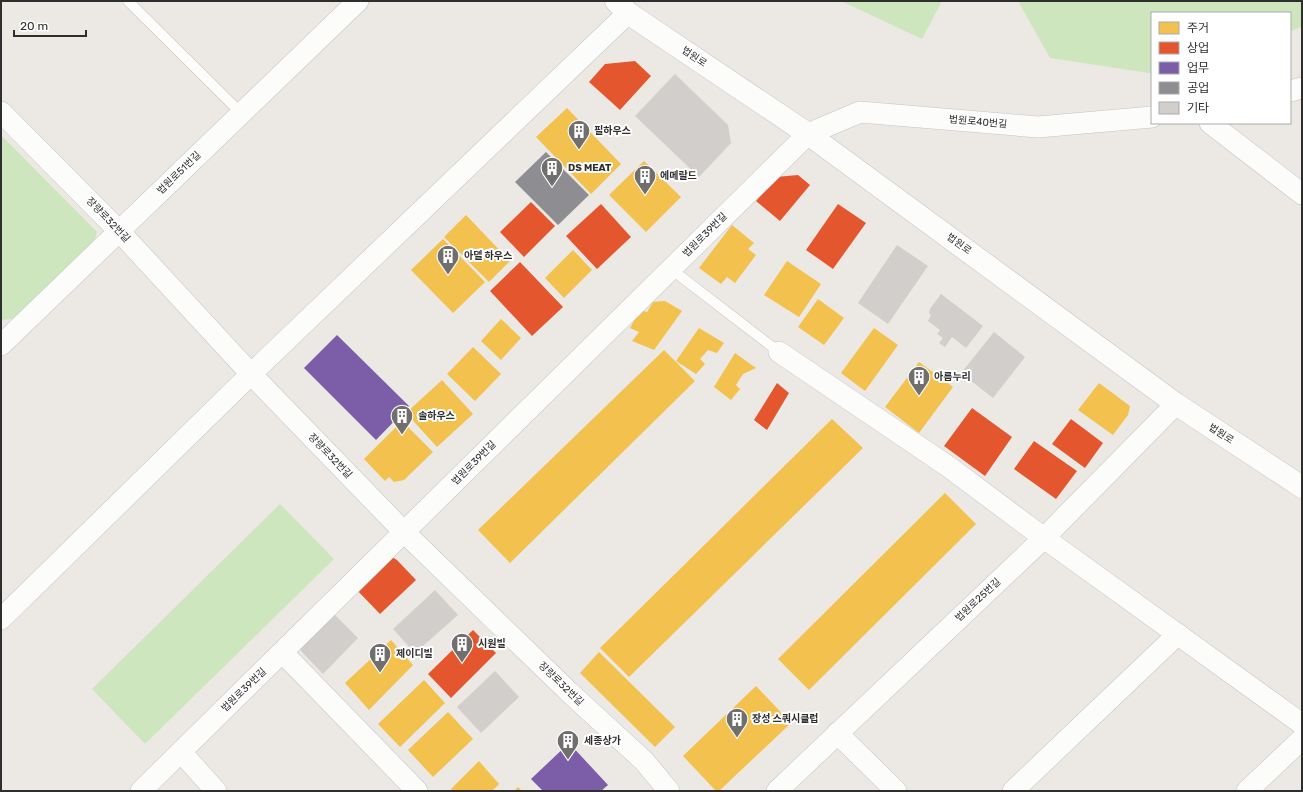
<svg xmlns="http://www.w3.org/2000/svg" width="1303" height="792" viewBox="0 0 1303 792" font-family="Rubik,'Noto Sans KR',sans-serif">
  <style>
    .green { fill: #cee6be }
    .homes { fill: #f2c14e }
    .shops { fill: #e4572e }
    .offices { fill: #7b5ea7 }
    .industry { fill: #8d8d92 }
    .building { fill: #d1cecb }
    .lines { fill: none; stroke-linecap: round; stroke-linejoin: round }
    .service-casing { stroke: #c5c4c5; stroke-width: 11 }
    .minor-casing { stroke: #c5c4c5; stroke-width: 22 }
    .secondary-casing { stroke: #c5c4c5; stroke-width: 23 }
    .service { stroke: #fcfcfb; stroke-width: 10 }
    .minor { stroke: #fcfcfb; stroke-width: 21 }
    .secondary { stroke: #fcfcfb; stroke-width: 22 }
    .labels { text-anchor: middle; dominant-baseline: central; stroke-width: 4; stroke-linejoin: round; paint-order: stroke }
    .street-label { font-size: 10px; fill: #2e2e2e; stroke: #fff }
    .poi-label { font-size: 10px; font-weight: bold; fill: #2e2e2e; stroke: #fff; text-anchor: start }
  </style>
  <rect width="100%" height="100%" fill="#ece8e4"/>
  <path class="green" d="M841 1H942L922 39Z
    M1018 1H1302V27L1290 31V13H1152V73H1149L1050 58Z
    M1 135 97 232 94 242 12 319 1 320Z
    M280 504 334 559 145 744 92 689Z"/>
  <path class="homes" d="M567 108 621 164 591 194 536 137Z
    M644 161 681 197 646 232 609 195Z
    M466 215 510 261 489 282 444 237Z
    M732 225 754 243 748 249 756 255 735 283 727 277 721 284 699 268Z
    M443 239 485 282 453 313 411 270Z
    M573 250 592 270 564 298 545 278Z
    M787 261 821 284 799 317 764 295Z
    M818 299 844 318 824 345 798 327Z
    M665 301 682 311 654 350 632 341 639 332 630 328 640 310 647 312 653 302Z
    M501 319 521 338 501 360 481 341Z
    M699 328 724 343 717 353 708 350 700 359 705 364 696 374 676 361Z
    M874 328 898 345 865 391 841 373Z
    M473 347 501 374 475 401 447 374Z
    M664 350 695 381 510 563 478 530Z
    M735 353 756 368 743 374 736 385 740 389 731 400 714 387Z
    M919 362 953 387 919 433 885 407Z
    M442 380 473 414 437 447 406 413Z
    M1099 383 1130 406 1128 415 1113 435 1078 410Z
    M832 419 863 448 629 677 600 648Z
    M402 421 433 452 404 480 394 482 389 477 385 481 364 459Z
    M945 493 976 524 809 690 778 659Z
    M391 640 413 665 369 710 345 683Z
    M599 652 675 727 655 747 580 673Z
    M424 680 445 703 400 747 378 724Z
    M756 686 791 723 719 791H716L683 756Z
    M448 712 473 739 433 777 408 750Z
    M479 761 499 784 492 791H453L451 789Z
    M518 787 522 791H514Z"/>
  <path class="shops" d="M635 61 651 76 620 110 589 82 605 64Z
    M798 175 810 185 780 221 756 201 776 177Z
    M531 202 555 226 524 257 500 232Z
    M601 204 631 237 597 269 566 236Z
    M838 204 866 223 833 269 806 250Z
    M520 262 563 307 532 336 490 291Z
    M777 383 789 393 767 430 754 420Z
    M972 408 1012 437 985 476 944 446Z
    M1071 419 1103 443 1085 468 1052 444Z
    M1034 441 1077 471 1056 499 1014 469Z
    M390 556 397 560 416 580 380 614 353 586Z
    M473 630 496 653 451 698 428 674Z"/>
  <path class="offices" d="M337 335 409 406 376 440 304 368Z
    M569 743 608 785 601 791H543L531 779Z"/>
  <path class="industry" d="M546 152 589 195 558 225 515 182Z"/>
  <path class="building" d="M675 74 728 125 731 143 699 177 635 116Z
    M897 245 928 266 888 324 858 303Z
    M941 294 983 326 966 348 952 337 945 347 939 343 943 338 937 334 940 330 928 321 931 315 929 313 930 309Z
    M994 332 1025 357 993 398 961 373Z
    M435 590 458 615 415 653 393 629Z
    M329 609 358 638 323 674 301 651 299 640Z
    M495 671 519 697 481 733 457 707Z"/>
  <g class="lines">
    <g class="service-casing">
      <path id="service" d="M128 1 241 113
        M671 269 779 352"/>
    </g>
    <g class="minor-casing">
      <path id="minor" d="M1290 91 1302 88
        M1 112 119 231 251 374 404 532 568 691 644 761 669 791
        M1210 123 1302 194
        M1 345 358 1
        M779 352 949 467 1044 538 1302 724
        M1 619 251 374 628 13
        M282 652 417 791
        M837 733 896 791
        M181 752 216 791
        M141 791 808 134 860 112 1038 127 1152 117
        M777 791 1044 538 1176 404
        M1013 791 1178 634
        M1247 791 1302 739"/>
    </g>
    <g class="secondary-casing">
      <path id="secondary" d="M616 1 628 13 808 134 1176 404 1302 487"/>
    </g>
    <use href="#service" class="service"/>
    <use href="#minor" class="minor"/>
    <use href="#secondary" class="secondary"/>
  </g>
  <defs>
    <g id="building-pin" transform="scale(1.15)"><path d="M0 17L-7.5 6A9.5 9.5 0 1 1 7.5 6Z" fill="#706f6e" stroke="#fff"/><path d="M-4-6H4V6H1V3H-1V6H-4ZM-2.5-4.3h1.7v1.8h-1.7ZM.8-4.3h1.7v1.8H.8ZM-2.5-1h1.7V.8h-1.7ZM.8-1h1.7V.8H.8Z" fill="#fff"/></g>
  </defs>
  <g fill-rule="evenodd">
    <use href="#building-pin" x="579" y="131"/>
    <use href="#building-pin" x="552" y="168"/>
    <use href="#building-pin" x="645" y="176"/>
    <use href="#building-pin" x="448" y="256"/>
    <use href="#building-pin" x="919" y="377"/>
    <use href="#building-pin" x="402" y="416"/>
    <use href="#building-pin" x="462" y="644"/>
    <use href="#building-pin" x="380" y="654"/>
    <use href="#building-pin" x="737" y="719"/>
    <use href="#building-pin" x="568" y="741"/>
  </g>
  <g class="labels">
    <g class="street-label">
      <text transform="translate(694 57) rotate(34)">법원로</text>
      <text transform="translate(978 122) rotate(5)">법원로40번길</text>
      <text transform="translate(179 173) rotate(-44)">법원로51번길</text>
      <text transform="translate(108 220) rotate(46)">장량로32번길</text>
      <text transform="translate(705 235) rotate(-45)">법원로39번길</text>
      <text transform="translate(959 244) rotate(36)">법원로</text>
      <text transform="translate(1221 434) rotate(33)">법원로</text>
      <text transform="translate(330 456) rotate(46)">장량로32번길</text>
      <text transform="translate(474 463) rotate(-45)">법원로39번길</text>
      <text transform="translate(978 600) rotate(-43)">법원로25번길</text>
      <text transform="translate(561 684) rotate(44)">장량로32번길</text>
      <text transform="translate(244 690) rotate(-44)">법원로39번길</text>
    </g>
    <g class="poi-label">
      <text x="594" y="131">필하우스</text>
      <text x="568" y="168">DS MEAT</text>
      <text x="660" y="176">에메랄드</text>
      <text x="464" y="256">아델 하우스</text>
      <text x="934" y="377">아름누리</text>
      <text x="418" y="416">솔하우스</text>
      <text x="478" y="644">시원빌</text>
      <text x="396" y="654">제이디빌</text>
      <text x="752" y="719">장성 스쿼시클럽</text>
      <text x="584" y="741">세종상가</text>
    </g>
  </g>
  <rect width="1303" height="792" fill="none" stroke="#2e2e2e" stroke-width="4"/>
  <rect x="1151" y="12" width="140" height="112" fill="#ffffff" stroke="#ababab"/>
  <rect x="1159" y="22" width="20" height="12" fill="#f2c14e" stroke="#ababab"/>
  <text x="1187" y="32" font-size="12" fill="#2e2e2e">주거</text>
  <rect x="1159" y="42" width="20" height="12" fill="#e4572e" stroke="#ababab"/>
  <text x="1187" y="52" font-size="12" fill="#2e2e2e">상업</text>
  <rect x="1159" y="62" width="20" height="12" fill="#7b5ea7" stroke="#ababab"/>
  <text x="1187" y="72" font-size="12" fill="#2e2e2e">업무</text>
  <rect x="1159" y="82" width="20" height="12" fill="#8d8d92" stroke="#ababab"/>
  <text x="1187" y="92" font-size="12" fill="#2e2e2e">공업</text>
  <rect x="1159" y="102" width="20" height="12" fill="#d1cecb" stroke="#ababab"/>
  <text x="1187" y="112" font-size="12" fill="#2e2e2e">기타</text>
  <path d="M14 30v6h72v-6" fill="none" stroke="#2e2e2e" stroke-width="2"/>
  <text x="20" y="30" font-size="12" fill="#2e2e2e" stroke="#ffffff" stroke-width="3" paint-order="stroke">20 m</text>
</svg>
